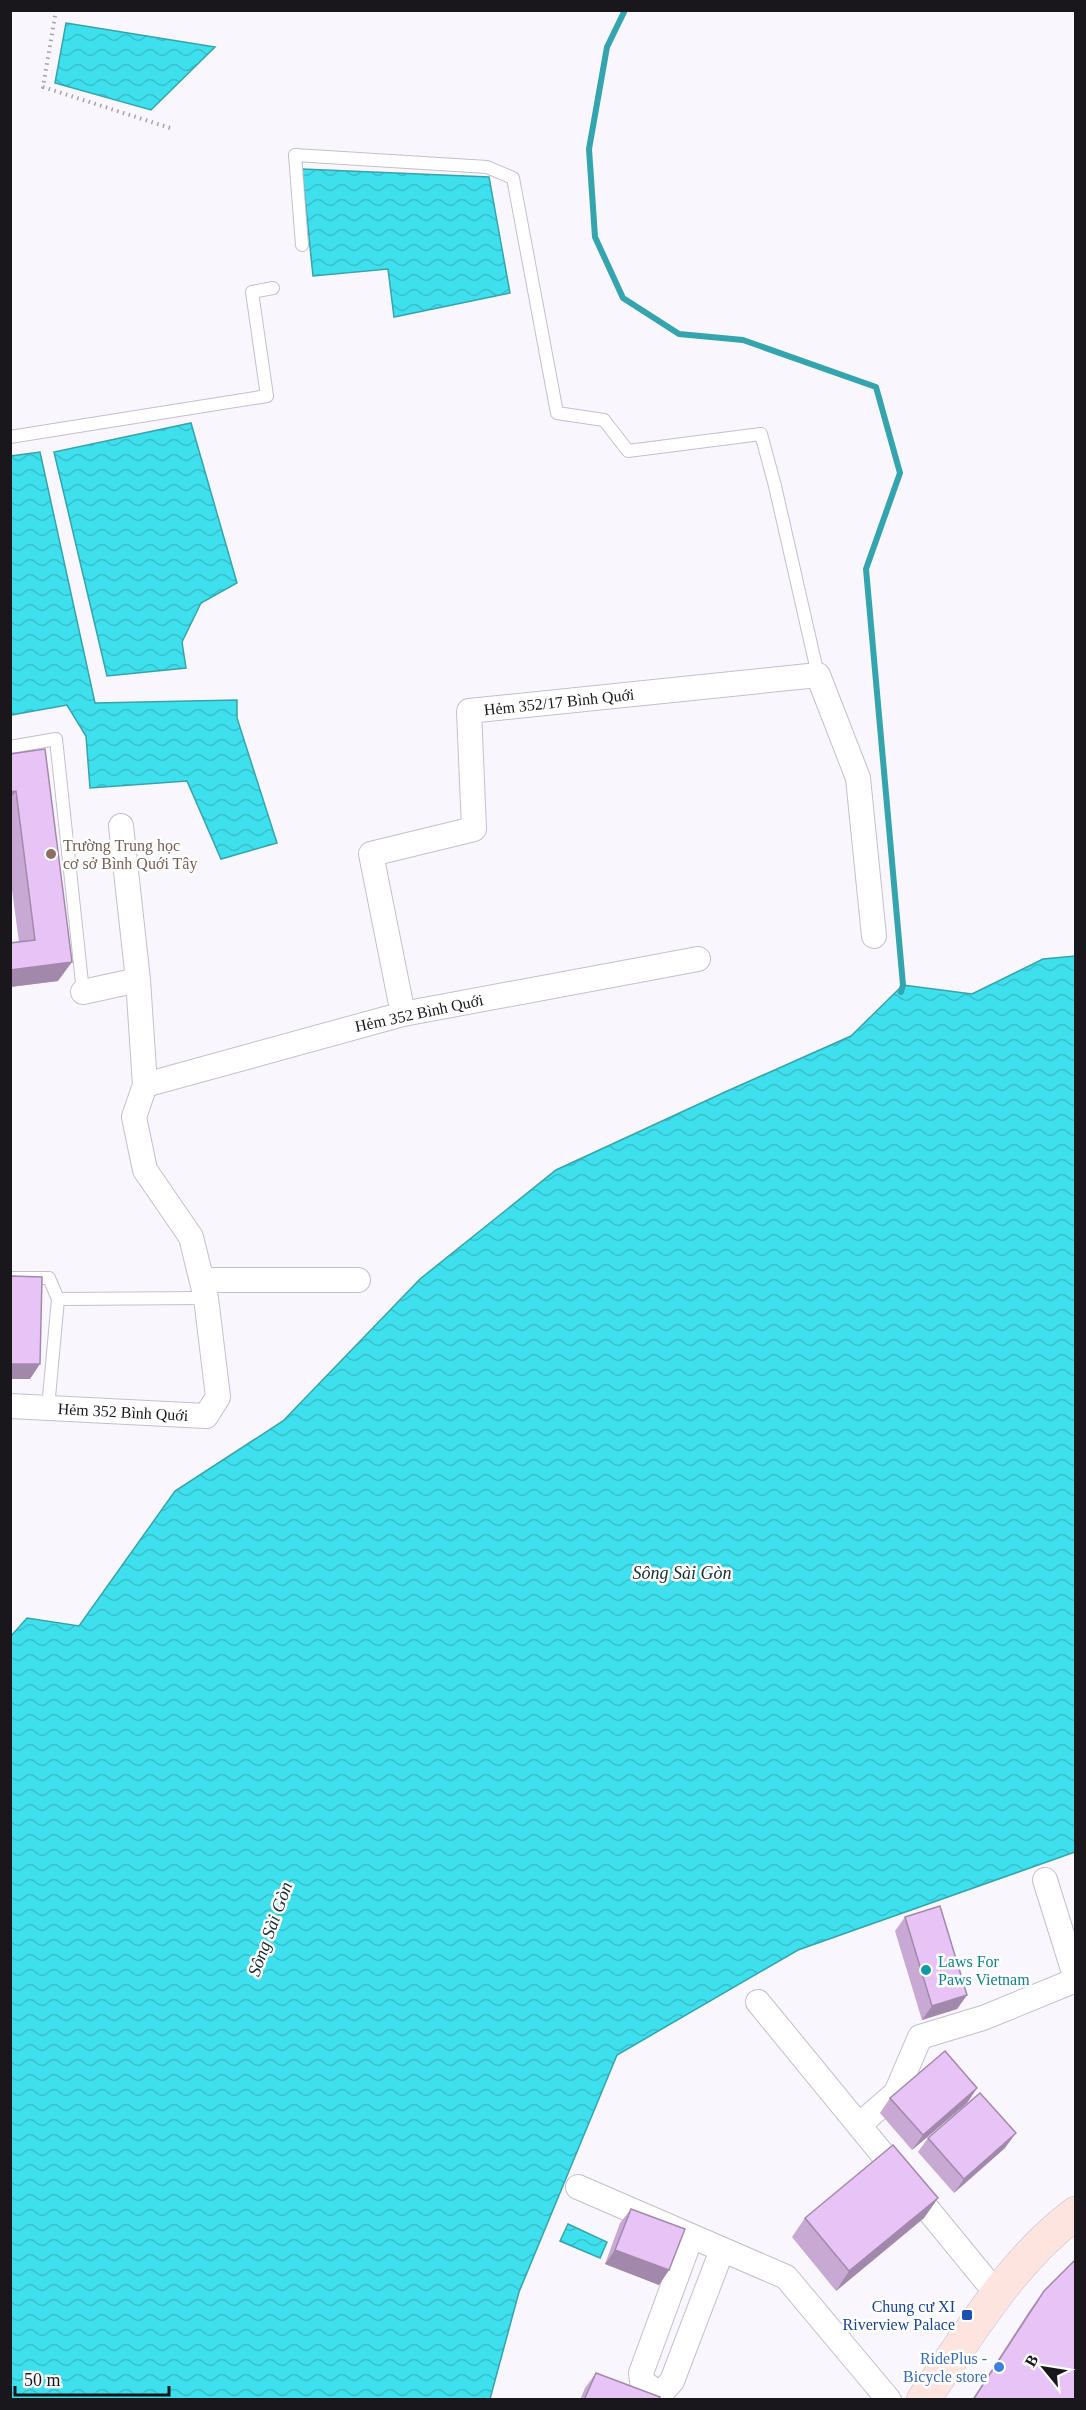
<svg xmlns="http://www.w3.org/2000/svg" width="1086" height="2410" viewBox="0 0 1086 2410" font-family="Georgia,serif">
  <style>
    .water { fill: url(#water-waves); stroke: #34a4ae; stroke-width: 1.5 }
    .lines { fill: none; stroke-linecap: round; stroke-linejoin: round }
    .stream { stroke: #34a4ae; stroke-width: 6 }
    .service-casing { stroke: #c4bfcb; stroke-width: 14 }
    .minor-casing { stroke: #c4bfcb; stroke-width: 26 }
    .secondary-casing { stroke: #c4bfcb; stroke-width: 34 }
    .path { stroke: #a5a3a9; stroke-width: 4; stroke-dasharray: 1.5 4.5; stroke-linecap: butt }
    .service { stroke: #fff; stroke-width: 12 }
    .minor { stroke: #fff; stroke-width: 24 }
    .secondary { stroke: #fde4df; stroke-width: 33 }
    .wall { fill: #c7a9d3 }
    .shaded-wall { fill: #a289ac }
    .building { fill: #e7c4f5; stroke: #a289ac; stroke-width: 1.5 }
    .education-dot { fill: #8d6e63; stroke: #fff; stroke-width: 2 }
    .culture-dot { fill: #0f9aa8; stroke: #fff; stroke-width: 2 }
    .transit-dot { fill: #1a4fb4; stroke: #fff; stroke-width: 2 }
    .shop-dot { fill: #3f7fe0; stroke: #fff; stroke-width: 2 }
    .labels { text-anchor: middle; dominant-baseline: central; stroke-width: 5; stroke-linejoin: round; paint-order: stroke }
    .street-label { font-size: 16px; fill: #19171b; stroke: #fff }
    .education-label { font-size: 16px; fill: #785e54; stroke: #fff; text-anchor: start }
    .culture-label { font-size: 16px; fill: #0d838f; stroke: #fff; text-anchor: start }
    .transit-label { font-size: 16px; fill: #164399; stroke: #fff; text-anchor: end }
    .shop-label { font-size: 16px; fill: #366cbe; stroke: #fff; text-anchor: end }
    .water-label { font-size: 18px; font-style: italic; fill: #163032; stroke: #fff }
  </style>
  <defs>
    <pattern id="water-waves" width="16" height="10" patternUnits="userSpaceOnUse" patternTransform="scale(1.5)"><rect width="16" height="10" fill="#3fe0ed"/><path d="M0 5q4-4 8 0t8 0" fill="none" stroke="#37bfcb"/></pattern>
  </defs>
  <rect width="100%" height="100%" fill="#f9f6fe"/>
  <path class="water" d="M66 23 215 47 151 110 55 83Z
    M302 169 489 177 510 293 394 317 388 269 313 276Z
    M191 423 237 583 201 603 182 642 186 668 107 676 54 452Z
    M40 452 95 703 237 700V718L277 843 221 859 187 781 90 788 86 736 67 705 11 715V456Z
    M1075 956V1852L798 1950 617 2055 519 2292 490 2399H11V1636L27 1618 79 1626 175 1491 283 1421 420 1279 556 1170 725 1092 851 1036 903 985 972 994 1043 959Z
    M568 2224 607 2242 600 2258 560 2241Z"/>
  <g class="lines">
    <path class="stream" d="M625 10 607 47 589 149 595 237 623 298 679 334 743 340 876 387 900 473 866 569 903 985 901 992"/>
    <g class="service-casing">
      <path id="service" d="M302 245 295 155 487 167 513 178 557 413 604 420 628 451 761 434 775 486 818 675
        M10 437 267 396 252 292 273 288
        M10 747 56 739 83 992
        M10 1278H49L58 1299
        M48 1408 58 1299 206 1298"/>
    </g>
    <g class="minor-casing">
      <path id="minor" d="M121 826 138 980 145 1085
        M83 992 138 980
        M403 1014 371 854 474 829 469 711 818 675 858 778 874 936
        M202 1280H358
        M10 1406 206 1416 218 1397 206 1298 191 1237 145 1170 134 1117 145 1085 403 1014 698 959
        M1045 1880 1076 1979
        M758 2002 997 2294
        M859 2125 896 2093 920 2037 983 2018 1076 1980
        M578 2187 786 2277 889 2400
        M691 2237 641 2373 642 2381 657 2393 664 2390 672 2381 722 2250"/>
    </g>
    <g class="secondary-casing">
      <path id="secondary" d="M923 2400C969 2335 1011 2261 1076 2213"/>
    </g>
    <path class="path" d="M56 10 43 87 170 128"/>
    <use href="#service" class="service"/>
    <use href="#minor" class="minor"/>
    <use href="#secondary" class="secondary"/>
  </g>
  <path class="wall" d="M10 754 58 981 10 987V943L19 942 10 875Z
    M905 1917 967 1995 957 2009 922 2020 895 1931Z
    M977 2088 967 2103 912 2150 880 2113 890 2098Z
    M928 2138 1005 2148 954 2193 918 2152Z
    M938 2198 924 2218 836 2291 792 2237 805 2218Z
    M631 2209 669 2270 659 2285 605 2264 620 2223Z
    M1044 2291 1076 2400H972L1030 2310Z
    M596 2373 659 2400H580L585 2388Z"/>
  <path class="shaded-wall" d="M16 791 10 799V792Z
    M72 962 58 981 10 987V970Z
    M10 1364H40L30 1379H10Z
    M967 1995 957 2009 922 2020 932 2006Z
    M977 2088 967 2103 912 2150 923 2135Z
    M1016 2133 1005 2148 954 2193 964 2179Z
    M938 2198 924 2218 836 2291 849 2271Z
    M615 2250 669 2270 659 2285 605 2264Z"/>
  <path class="building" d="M45 749 72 962 10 970V943L35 940 16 791 10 792V754Z
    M10 1276 42 1277 40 1364H10Z
    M940 1906 967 1995 932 2006 905 1917Z
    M945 2051 977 2088 923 2135 890 2098Z
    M980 2093 1016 2133 964 2179 928 2138Z
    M893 2145 938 2198 849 2271 805 2218Z
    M631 2209 685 2229 669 2270 615 2250Z
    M1076 2259V2400H973L1044 2291Z
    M596 2373 660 2397 659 2400H584Z"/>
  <circle class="education-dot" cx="51" cy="854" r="6"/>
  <circle class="culture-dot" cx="926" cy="1970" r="6"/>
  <rect class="transit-dot" x="961" y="2309" width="12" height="12" rx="3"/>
  <circle class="shop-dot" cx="999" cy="2367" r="6"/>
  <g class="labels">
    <g class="street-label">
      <text transform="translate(559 702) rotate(-6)">Hẻm 352/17 Bình Quới</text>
      <text transform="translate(419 1013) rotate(-12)">Hẻm 352 Bình Quới</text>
      <text transform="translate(123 1412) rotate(3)">Hẻm 352 Bình Quới</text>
    </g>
    <g class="education-label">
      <text x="63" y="845">Trường Trung học<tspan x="63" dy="18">cơ sở Bình Quới Tây</tspan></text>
    </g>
    <g class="culture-label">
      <text x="938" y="1961">Laws For<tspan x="938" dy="18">Paws Vietnam</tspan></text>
    </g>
    <g class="transit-label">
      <text x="955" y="2306">Chung cư XI<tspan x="955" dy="18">Riverview Palace</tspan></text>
    </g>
    <g class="shop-label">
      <text x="987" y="2358">RidePlus -<tspan x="987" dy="18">Bicycle store</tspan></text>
    </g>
    <g class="water-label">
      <text x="682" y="1573">Sông Sài Gòn</text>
      <text transform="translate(270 1929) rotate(-70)">Sông Sài Gòn</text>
    </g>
  </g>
  <rect width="1086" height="2410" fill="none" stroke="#19171b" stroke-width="24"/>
  <g transform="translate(1044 2368) rotate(300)" stroke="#ffffff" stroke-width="4.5" paint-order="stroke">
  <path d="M0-4.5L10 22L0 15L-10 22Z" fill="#19171b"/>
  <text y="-9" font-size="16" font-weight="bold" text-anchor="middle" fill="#19171b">B</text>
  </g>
  <path d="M15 2386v9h154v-9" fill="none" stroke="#19171b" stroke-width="3"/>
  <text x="24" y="2386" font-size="18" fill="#19171b" stroke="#ffffff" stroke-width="4.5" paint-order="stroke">50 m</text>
</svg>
